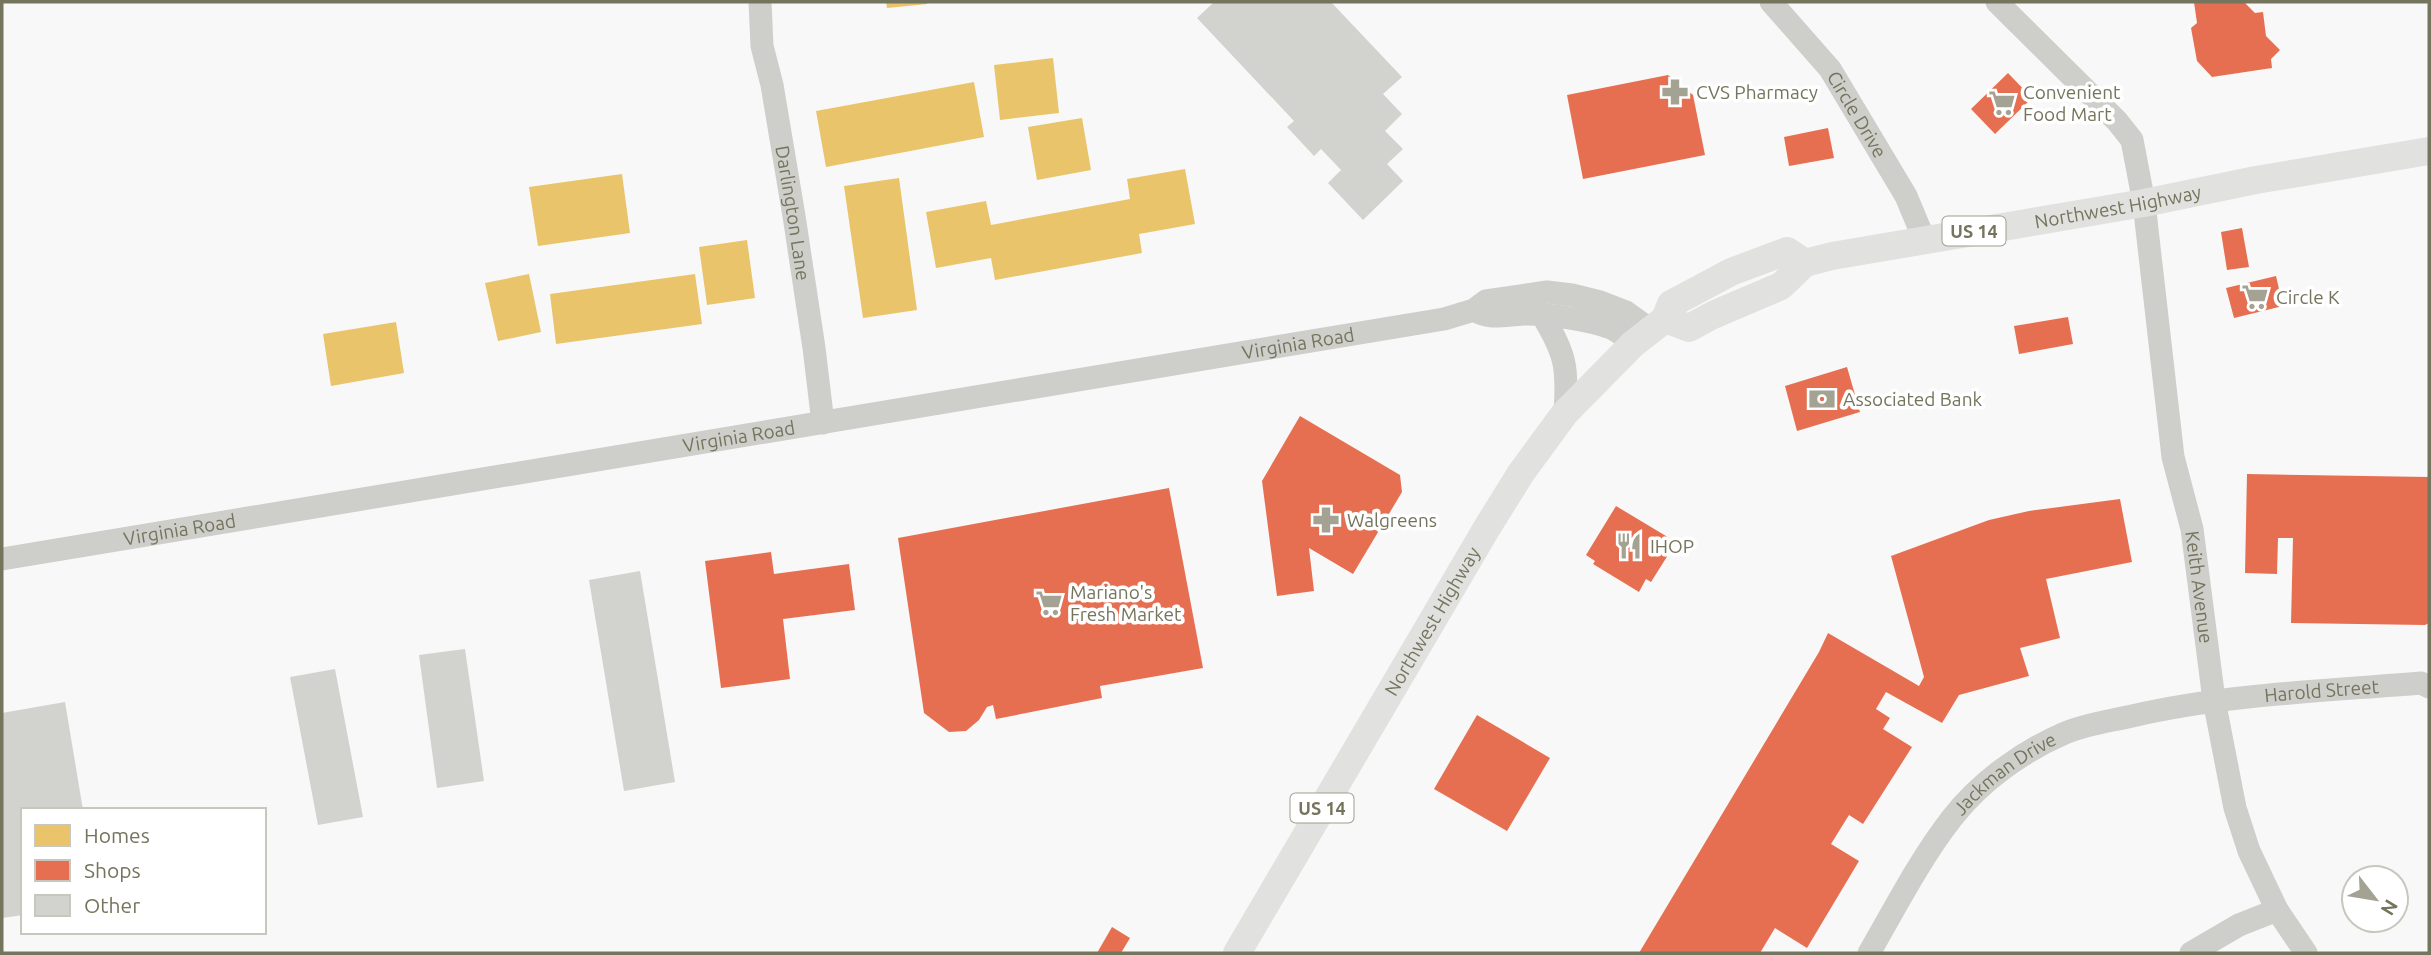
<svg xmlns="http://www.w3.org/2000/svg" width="2431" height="955" viewBox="0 0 2431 955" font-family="Ubuntu,sans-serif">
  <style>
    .homes { fill: #e9c46a }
    .shops { fill: #e76f51 }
    .building { fill: #d2d2cf }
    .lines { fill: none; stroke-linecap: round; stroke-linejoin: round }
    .minor { stroke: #cececb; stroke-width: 23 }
    .major { stroke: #e1e1df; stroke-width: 28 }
    .labels { text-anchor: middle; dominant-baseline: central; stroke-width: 7; stroke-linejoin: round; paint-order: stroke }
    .shield { fill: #fff; stroke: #9e9e8e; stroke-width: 2 }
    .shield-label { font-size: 18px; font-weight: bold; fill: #75745d }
    .poi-label { font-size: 19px; fill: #75745d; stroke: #fff; text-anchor: start }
    .street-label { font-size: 19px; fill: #75745d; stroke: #fff }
  </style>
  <rect width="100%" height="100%" fill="#f8f8f8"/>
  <path class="homes" d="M886 2H927V4L887 8Z
    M1053 58 1059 113 1000 120 994 65Z
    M974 82 984 137 826 167 816 111Z
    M1082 118 1091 170 1037 180 1028 127Z
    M1185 169 1195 224 1139 234 1142 253 995 280 991 258 936 268 926 212 986 201 991 225 1130 199 1127 179Z
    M622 174 630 233 538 246 529 187Z
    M899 178 917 310 863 318 844 186Z
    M747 240 755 298 707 305 699 247Z
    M529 274 541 332 498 341 485 283Z
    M695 274 702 324 556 344 550 294Z
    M396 322 404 373 331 386 323 334Z"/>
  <path class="shops" d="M2194 2H2244L2255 13 2263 12 2266 36 2280 50 2271 59 2272 68 2212 77 2197 61 2191 28 2197 23Z
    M2008 73 2032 98 1995 134 1971 109Z
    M1668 75 1693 95 1705 155 1583 179 1567 95Z
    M1828 128 1834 158 1789 166 1784 137Z
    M2242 228 2249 267 2227 270 2221 232Z
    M2276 276 2283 306 2234 318 2226 288Z
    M2068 317 2073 344 2019 354 2014 326Z
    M1847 367 1860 412 1797 431 1785 386Z
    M1300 416 1400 475 1402 492 1353 574 1309 548 1314 591 1277 596 1262 481Z
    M2247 474 2429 477V623L2425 625 2291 623 2293 538H2278L2277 574 2245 573Z
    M1169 488 1203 668 1100 686 1102 698 996 719 993 705 987 707 979 720 966 731 949 732 924 713 898 538Z
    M2120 499 2132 562 2046 579 2060 638 2020 648 2029 676 1959 695 1942 723 1886 692 1876 709 1890 718 1883 729 1912 747 1863 824 1849 815 1831 844 1859 861 1807 948 1775 928 1760 953H1639L1819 652 1828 633 1919 686 1924 677 1891 556 1989 520 2029 511Z
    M1616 506 1671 539 1663 552 1668 555 1651 582 1646 579 1639 592 1593 564 1595 561 1586 555Z
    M771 552 774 574 849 564 855 610 783 619 790 679 721 688 705 561Z
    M1477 715 1550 758 1507 831 1434 789Z
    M1112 927 1130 938 1121 953H1097Z"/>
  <path class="building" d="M1214 2H1331L1402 77 1383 94 1402 114 1385 131 1403 149 1387 164 1403 181 1363 220 1328 183 1341 170 1321 149 1314 156 1287 127 1294 121 1197 18Z
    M640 571 675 782 624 791 589 580Z
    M465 649 484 781 437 788 419 655Z
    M335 669 363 817 318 825 290 677Z
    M65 702 83 810H23V915L2 918V713Z"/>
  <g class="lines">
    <g class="minor">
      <path id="s1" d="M760 2 762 46 772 85 794 216 814 348 823 423"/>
      <path id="s2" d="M1771 2 1830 69 1906 196 1924 239"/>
      <path id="s3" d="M1997 2 2117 121 2132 140 2144 203 2173 457 2192 529 2214 700 2235 808 2249 851 2277 910 2306 953"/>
      <path d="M1474 310C1490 320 1504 315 1523 314 1545 313 1590 320 1611 328 1620 332 1626 338 1633 344"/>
      <path d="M1542 315C1566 354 1568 368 1565 413"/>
      <path id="s4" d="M2 559 1444 319 1474 310 1486 301 1547 292 1572 295 1600 302 1626 312 1651 330"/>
      <path id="s5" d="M1869 953C1895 908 1920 859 1952 818 1981 781 2023 751 2065 733 2086 724 2110 721 2132 716 2227 694 2325 691 2421 683L2429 687"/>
      <path d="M2191 953 2239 925 2277 910"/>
    </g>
    <g class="major">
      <path id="s6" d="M1665 319 1689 328 1713 315 1781 286 1805 263 1832 256 2144 203 2256 180 2429 151"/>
      <path id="s7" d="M1237 953 1488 526 1521 473 1565 413 1633 344 1665 319 1671 304 1731 272 1787 251 1805 263"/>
    </g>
  </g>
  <defs>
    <g id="pharmacy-bare" transform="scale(2.1)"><path d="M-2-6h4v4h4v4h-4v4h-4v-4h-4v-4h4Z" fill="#a3a293" stroke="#fff" stroke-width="2.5" paint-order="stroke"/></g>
    <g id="supermarket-bare" transform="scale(2.1)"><path d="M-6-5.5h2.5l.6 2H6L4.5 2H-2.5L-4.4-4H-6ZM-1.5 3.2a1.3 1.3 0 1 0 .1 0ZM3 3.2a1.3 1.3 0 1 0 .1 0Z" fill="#a3a293" stroke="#fff" stroke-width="2.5" paint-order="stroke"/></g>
    <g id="bank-bare" transform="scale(2.1)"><path d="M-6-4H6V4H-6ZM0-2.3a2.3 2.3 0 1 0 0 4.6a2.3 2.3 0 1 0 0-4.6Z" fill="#a3a293" stroke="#fff" stroke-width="2.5" paint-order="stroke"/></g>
    <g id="restaurant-bare" transform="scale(2.1)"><path d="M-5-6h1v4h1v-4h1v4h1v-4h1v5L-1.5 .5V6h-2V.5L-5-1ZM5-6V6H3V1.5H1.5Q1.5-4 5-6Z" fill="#a3a293" stroke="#fff" stroke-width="2.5" paint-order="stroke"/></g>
  </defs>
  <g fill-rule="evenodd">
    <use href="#pharmacy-bare" x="1675" y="92"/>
    <use href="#supermarket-bare" x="2002" y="103"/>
    <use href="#supermarket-bare" x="2255" y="297"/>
    <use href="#bank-bare" x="1822" y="399"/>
    <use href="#pharmacy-bare" x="1326" y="520"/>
    <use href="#restaurant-bare" x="1629" y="546"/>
    <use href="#supermarket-bare" x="1049" y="603"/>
  </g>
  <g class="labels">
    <g class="shield">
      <rect x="1942.5" y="216.5" width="63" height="29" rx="5"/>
      <rect x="1290.5" y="793.5" width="63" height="29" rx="5"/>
    </g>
    <g class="shield-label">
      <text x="1974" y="231">US 14</text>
      <text x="1322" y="808">US 14</text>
    </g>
    <g class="poi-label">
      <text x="1696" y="92">CVS Pharmacy</text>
      <text x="2023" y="92">Convenient<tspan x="2023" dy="22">Food Mart</tspan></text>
      <text x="2276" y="297">Circle K</text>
      <text x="1843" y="399">Associated Bank</text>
      <text x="1347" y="520">Walgreens</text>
      <text x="1650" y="546">IHOP</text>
      <text x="1070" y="592">Mariano's<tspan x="1070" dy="22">Fresh Market</tspan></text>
    </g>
    <g class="street-label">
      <text stroke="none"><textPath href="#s2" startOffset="142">Circle Drive</textPath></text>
      <text stroke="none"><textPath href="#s6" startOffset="478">Northwest Highway</textPath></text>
      <text stroke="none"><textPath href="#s1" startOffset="214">Darlington Lane</textPath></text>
      <text stroke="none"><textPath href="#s4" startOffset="1314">Virginia Road</textPath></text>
      <text stroke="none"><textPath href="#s4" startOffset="747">Virginia Road</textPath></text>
      <text stroke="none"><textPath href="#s4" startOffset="180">Virginia Road</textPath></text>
      <text stroke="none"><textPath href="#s3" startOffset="646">Keith Avenue</textPath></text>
      <text stroke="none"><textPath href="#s7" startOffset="385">Northwest Highway</textPath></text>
      <text stroke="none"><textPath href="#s5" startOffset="562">Harold Street</textPath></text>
      <text stroke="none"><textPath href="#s5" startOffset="228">Jackman Drive</textPath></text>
    </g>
  </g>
  <rect width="2431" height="955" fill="none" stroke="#75745d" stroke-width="7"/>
  <rect x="21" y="808" width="245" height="126" fill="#ffffff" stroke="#c8c7be" stroke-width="2"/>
  <rect x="35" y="825" width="35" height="21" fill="#e9c46a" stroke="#c8c7be" stroke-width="2"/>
  <text x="84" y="843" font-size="21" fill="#75745d">Homes</text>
  <rect x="35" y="860" width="35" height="21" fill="#e76f51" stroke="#c8c7be" stroke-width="2"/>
  <text x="84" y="878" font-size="21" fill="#75745d">Shops</text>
  <rect x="35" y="895" width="35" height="21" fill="#d2d2cf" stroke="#c8c7be" stroke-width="2"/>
  <text x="84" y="913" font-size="21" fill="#75745d">Other</text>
  <g transform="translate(2375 899) rotate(121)"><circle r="33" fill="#ffffff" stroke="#c8c7be" stroke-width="2"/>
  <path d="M0-5L12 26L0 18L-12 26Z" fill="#a3a293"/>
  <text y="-10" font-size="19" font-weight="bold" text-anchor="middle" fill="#75745d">N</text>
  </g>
</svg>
